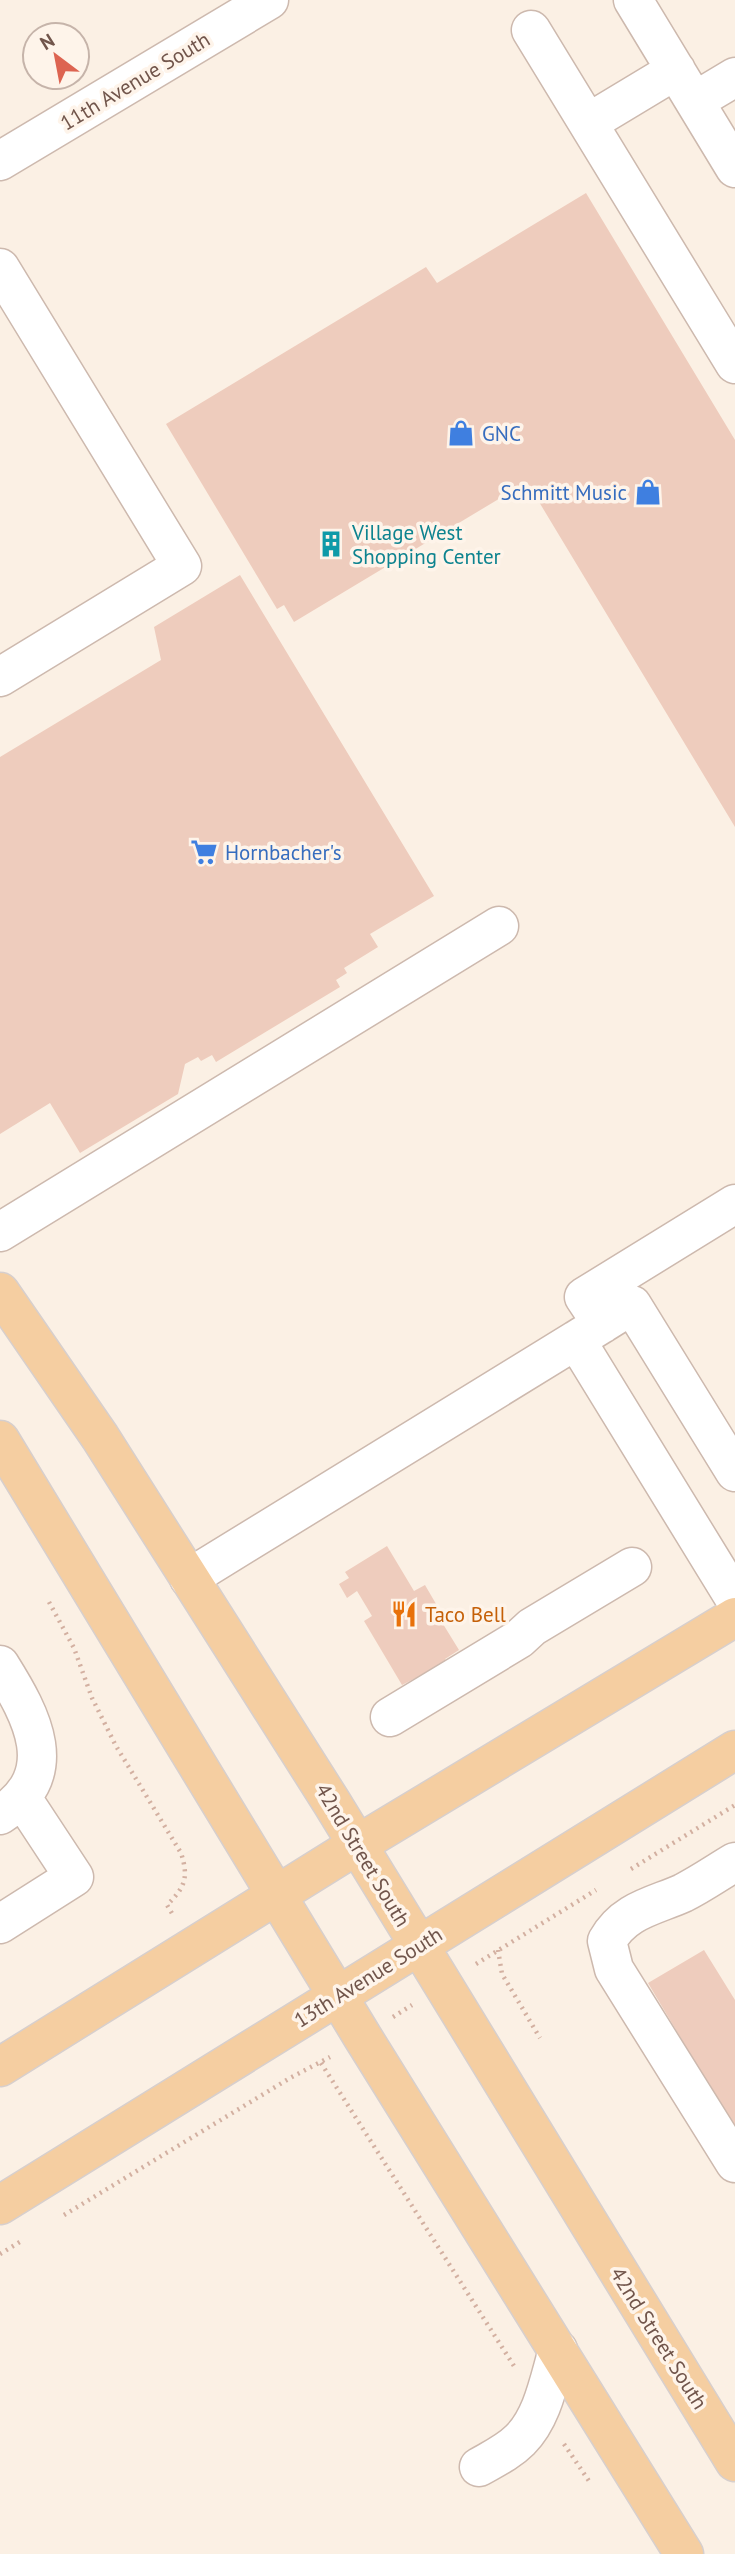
<svg xmlns="http://www.w3.org/2000/svg" width="735" height="2554" viewBox="0 0 735 2554" font-family="'PT Sans',sans-serif">
  <style>
    .building { fill: #eeccbd }
    .lines { fill: none; stroke-linecap: round; stroke-linejoin: round }
    .minor-casing { stroke: #cdb9ae; stroke-width: 41 }
    .major-casing { stroke: #d7cfcd; stroke-width: 41 }
    .path { stroke: #d3b0a1; stroke-width: 4.5; stroke-dasharray: 2 5; stroke-linecap: butt }
    .minor { stroke: #fff; stroke-width: 38 }
    .major { stroke: #f5cea1; stroke-width: 38 }
    .labels { text-anchor: middle; dominant-baseline: central; stroke-width: 7; stroke-linejoin: round; paint-order: stroke }
    .street-label { font-size: 21px; fill: #71554b; stroke: #fef4ea }
    .shop-label { font-size: 21px; fill: #366cbe; stroke: #fef4ea; text-anchor: start }
    .culture-label { font-size: 21px; fill: #0d838f; stroke: #fef4ea; text-anchor: start }
    .food-label { font-size: 21px; fill: #c56008; stroke: #fef4ea; text-anchor: start }
  </style>
  <rect width="100%" height="100%" fill="#fbf0e4"/>
  <path class="building" d="M586 193 735 440V827L527 482 294 622 284 605 277 609 166 424 426 267 437 283Z
    M240 575 434 896 370 934 378 947 344 968 347 973 336 980 340 987 216 1062 212 1055 201 1061 198 1057 185 1064 178 1094 80 1153 50 1103 0 1134V757L161 660 154 627Z
    M387 1546 414 1591 425 1585 439 1609 435 1611 459 1650 445 1659 447 1662 402 1685 364 1621 372 1616 357 1591 347 1598 339 1584 349 1578 345 1572Z
    M704 1950 735 2000V2129L648 1983Z"/>
  <g class="lines">
    <g class="minor-casing">
      <path id="minor" d="M633 0 735 168
        M531 30 735 364
        M695 101 735 77
        M588 123 676 70
        M0 161 269 0
        M0 268 182 566 0 677
        M0 1232 499 926
        M602 1324 584 1297 735 1204
        M576 1340 632 1305 735 1472
        M189 1578 576 1340 735 1599
        M0 1665C32 1716 64 1774 0 1815
        M390 1717 519 1639 532 1627 632 1567
        M735 1862C718 1872 701 1884 683 1893 654 1906 624 1910 607 1941L614 1969 735 2163
        M0 1924 74 1877 22 1798
        M479 2467C493 2459 508 2452 520 2440 543 2417 549 2380 558 2350"/>
    </g>
    <g class="major-casing">
      <path id="major" d="M0 1292 100 1437 332 1803 735 2462
        M0 1440 362 2036 684 2554
        M0 2067 357 1845 735 1617
        M0 2205 735 1750"/>
    </g>
    <path class="path" d="M49 1602 74 1648 92 1698 116 1746 181 1853C189 1878 185 1887 167 1905L173 1915
      M631 1869 735 1805
      M498 1950 502 1974 540 2038
      M476 1964 596 1890
      M393 2017 412 2005
      M321 2063 514 2366
      M64 2215 290 2078 330 2057
      M0 2254 23 2240
      M564 2444 589 2481"/>
    <use href="#minor" class="minor"/>
    <use href="#major" class="major"/>
  </g>
  <defs>
    <g id="shop-bare" transform="scale(2.1)"><path d="M-5-2.5h2.3a2.7 3.5 0 0 1 5.4 0H5L5.5 6h-11ZM-1.5-2.5h3a1.5 2.3 0 0 0-3 0Z" fill="#3f7fe0" stroke="#fef4ea" stroke-width="2.5" paint-order="stroke"/></g>
    <g id="building-bare" transform="scale(2.1)"><path d="M-4-6H4V6H1V3H-1V6H-4ZM-2.5-4.3h1.7v1.8h-1.7ZM.8-4.3h1.7v1.8H.8ZM-2.5-1h1.7V.8h-1.7ZM.8-1h1.7V.8H.8Z" fill="#0f9aa8" stroke="#fef4ea" stroke-width="2.5" paint-order="stroke"/></g>
    <g id="supermarket-bare" transform="scale(2.1)"><path d="M-6-5.5h2.5l.6 2H6L4.5 2H-2.5L-4.4-4H-6ZM-1.5 3.2a1.3 1.3 0 1 0 .1 0ZM3 3.2a1.3 1.3 0 1 0 .1 0Z" fill="#3f7fe0" stroke="#fef4ea" stroke-width="2.5" paint-order="stroke"/></g>
    <g id="restaurant-bare" transform="scale(2.1)"><path d="M-5-6h1v4h1v-4h1v4h1v-4h1v5L-1.5 .5V6h-2V.5L-5-1ZM5-6V6H3V1.5H1.5Q1.5-4 5-6Z" fill="#e8710a" stroke="#fef4ea" stroke-width="2.5" paint-order="stroke"/></g>
  </defs>
  <g fill-rule="evenodd">
    <use href="#shop-bare" x="461" y="433"/>
    <use href="#shop-bare" x="648" y="492"/>
    <use href="#building-bare" x="331" y="544"/>
    <use href="#supermarket-bare" x="204" y="852"/>
    <use href="#restaurant-bare" x="404" y="1614"/>
  </g>
  <g class="labels">
    <g class="street-label">
      <text transform="translate(135 81) rotate(-31)">11th Avenue South</text>
      <text transform="translate(363 1855) rotate(59)">42nd Street South</text>
      <text transform="translate(368 1977) rotate(-32)">13th Avenue South</text>
      <text transform="translate(659 2338) rotate(58)">42nd Street South</text>
    </g>
    <g class="shop-label">
      <text x="482" y="433">GNC</text>
      <text x="627" y="492" text-anchor="end">Schmitt Music</text>
      <text x="225" y="852">Hornbacher's</text>
    </g>
    <g class="culture-label">
      <text x="352" y="532">Village West<tspan x="352" dy="24">Shopping Center</tspan></text>
    </g>
    <g class="food-label">
      <text x="425" y="1614">Taco Bell</text>
    </g>
  </g>
  <g transform="translate(56 56) rotate(328)"><circle r="33" fill="#fef4ea" stroke="#c6b4aa" stroke-width="2"/>
  <path d="M0-5L12 26L0 18L-12 26Z" fill="#dd6451"/>
  <text y="-10" font-size="19" font-weight="bold" text-anchor="middle" fill="#71554b">N</text>
  </g>
</svg>
